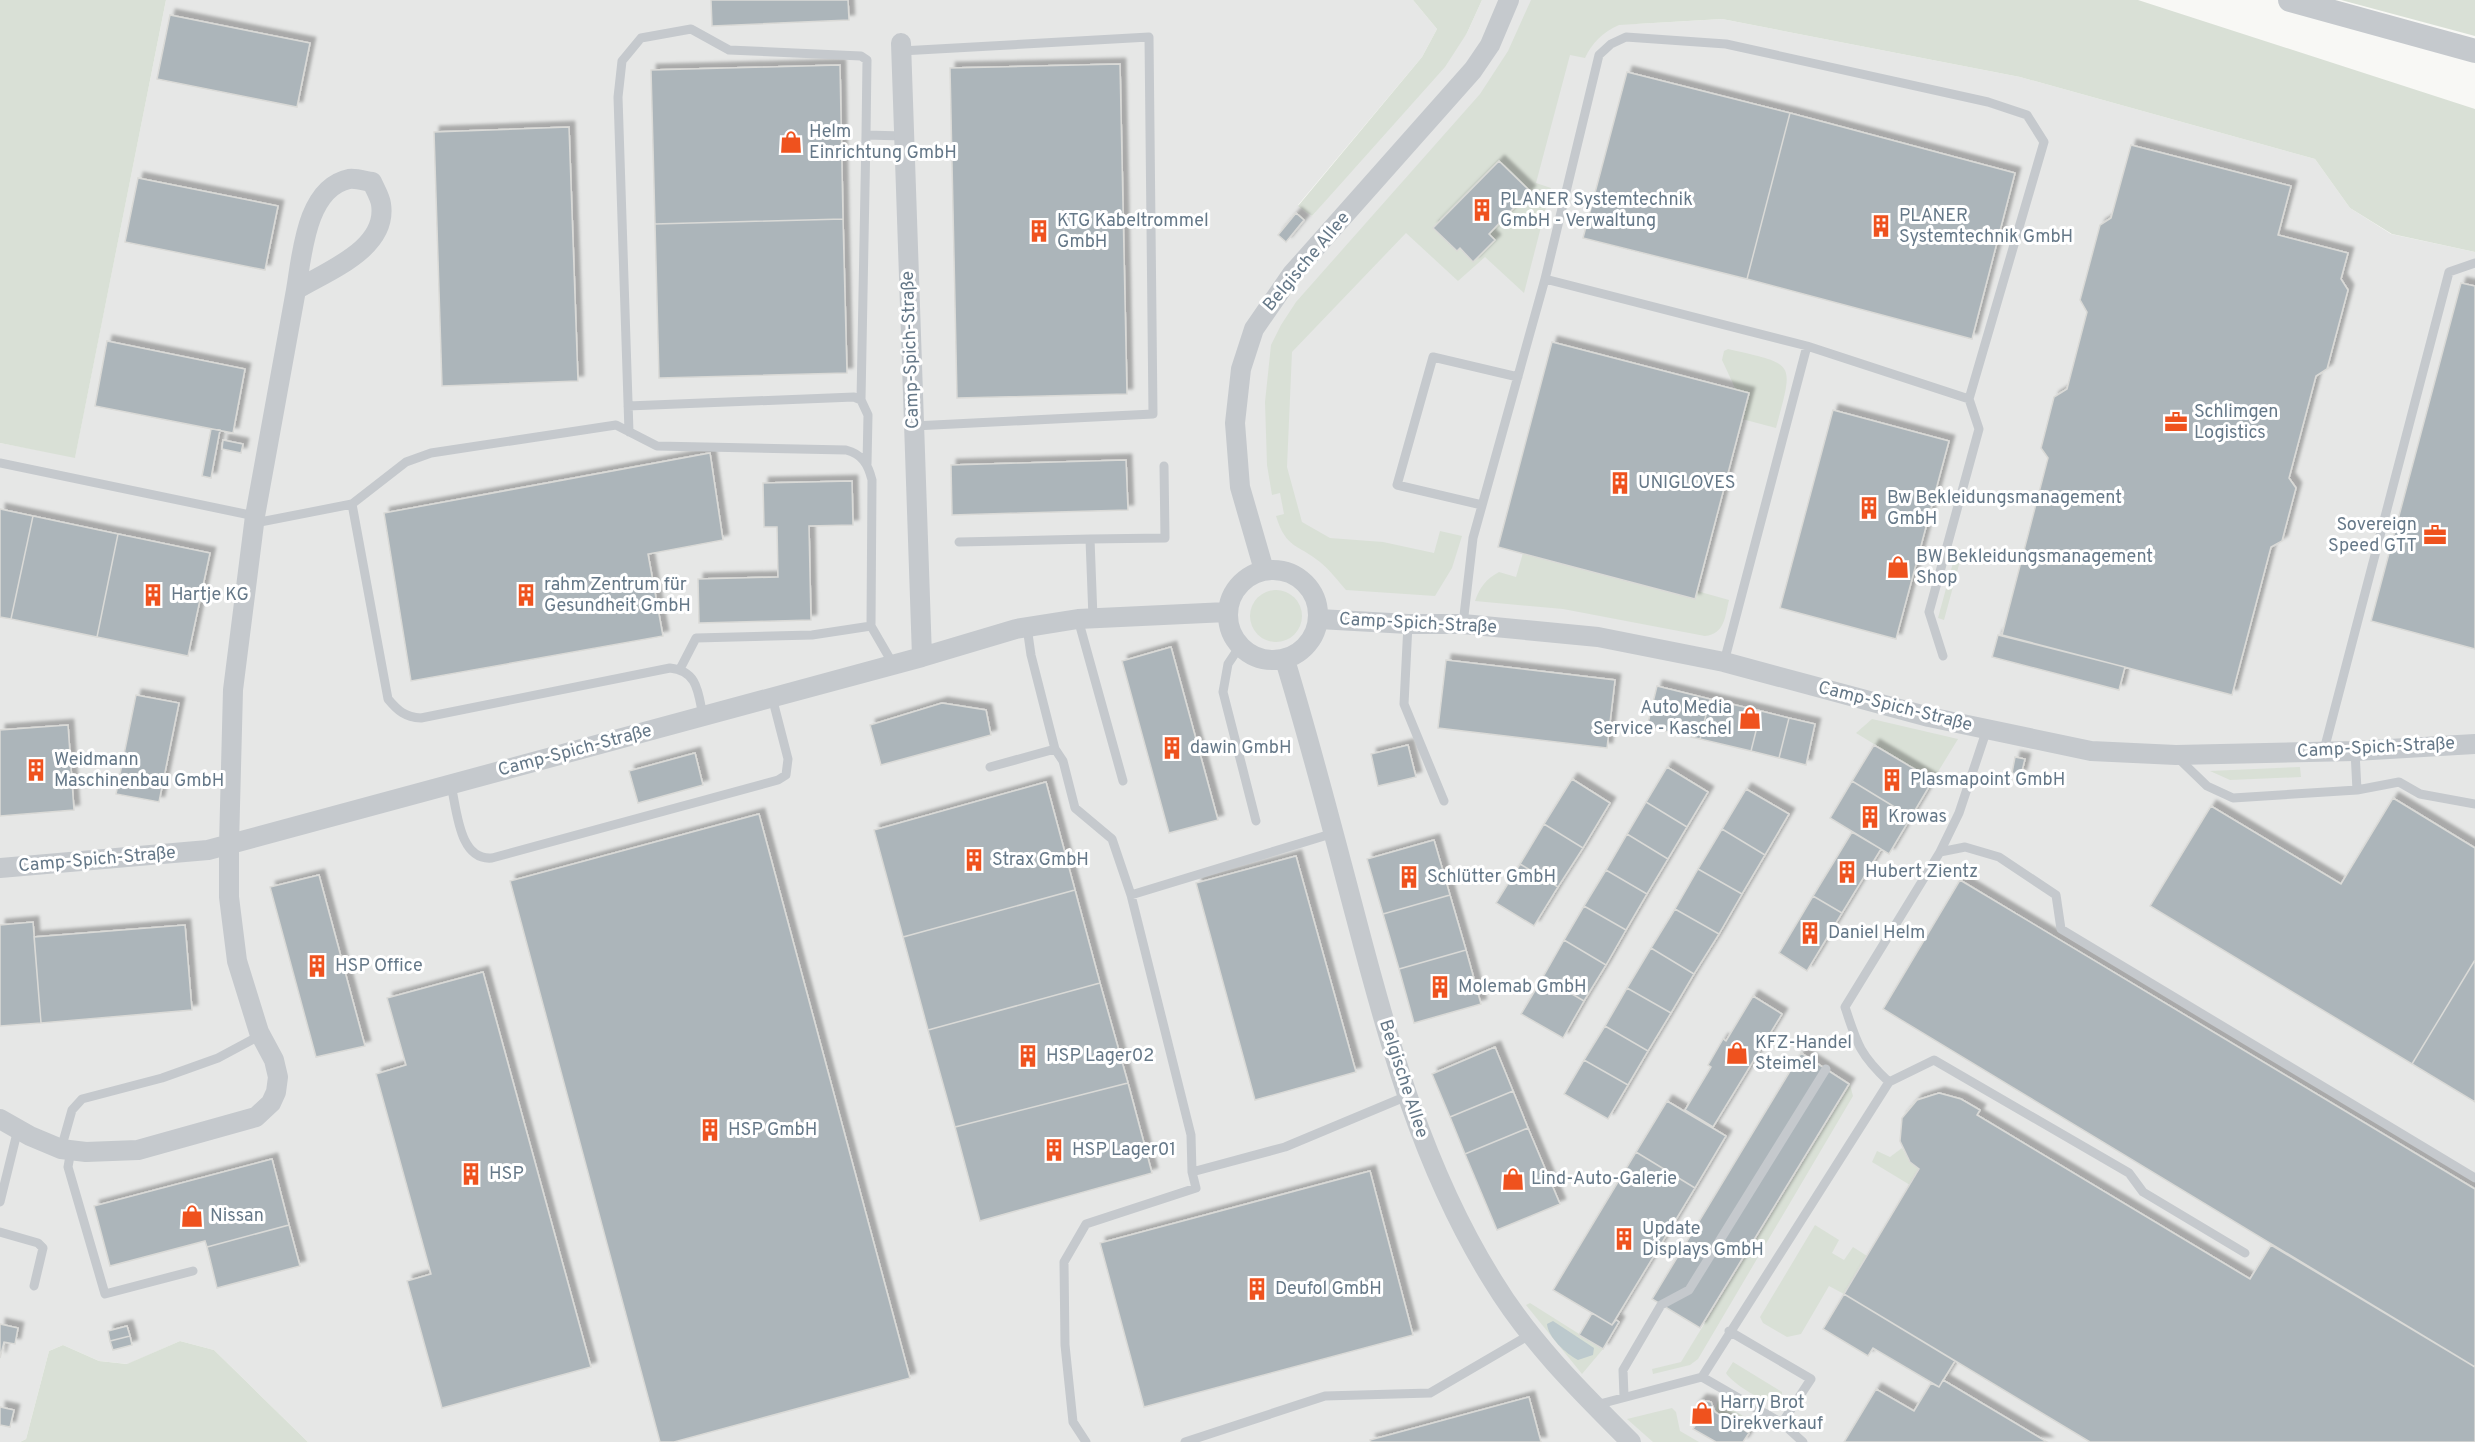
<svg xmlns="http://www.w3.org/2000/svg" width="2475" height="1442" viewBox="0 0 2475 1442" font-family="Overpass,sans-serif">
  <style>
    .built { fill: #e6e7e6 }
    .green { fill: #d9e0d6 }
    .water { fill: #bcc9cd }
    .building { fill: #acb5ba; stroke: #dadad7; stroke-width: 1.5; filter: url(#shadow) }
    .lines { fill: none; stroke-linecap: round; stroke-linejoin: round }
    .service { stroke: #c5c9cd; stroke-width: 9 }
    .minor { stroke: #c5c9cd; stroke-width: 20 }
    .tertiary { stroke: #c5c9cd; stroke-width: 24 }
    .labels { text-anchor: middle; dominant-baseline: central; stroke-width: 6; stroke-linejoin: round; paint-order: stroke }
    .poi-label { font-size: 18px; fill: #657888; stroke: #fff; text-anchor: start }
    .street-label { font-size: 18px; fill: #657888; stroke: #fff }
  </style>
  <defs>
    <filter id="shadow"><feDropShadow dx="5.5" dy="-5.5" stdDeviation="1.5" flood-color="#0004"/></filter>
  </defs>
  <rect width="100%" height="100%" fill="#f8f8f5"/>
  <path class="built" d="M166 0H1413L1437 29 1422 57 1298 205 1312 216 1467 33 1482 0H1640L1636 24 1722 19 2020 77 2315 159 2350 208 2391 234 2475 252V1442H308L214 1350 180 1341 128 1364 99 1361 63 1345 49 1351 26 1439 20 1442H0V443L75 457Z"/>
  <path class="green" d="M0 0H166L75 458 0 443Z
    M1413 0H1482L1467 33 1445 67 1312 216 1298 206 1422 57 1437 29Z
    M1531 0H2138L2475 109V252L2392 234 2350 208 2315 159 2020 77 1722 19 1619 25C1603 32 1592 43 1585 58L1570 55 1536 183 1551 188 1524 293 1485 257 1458 281 1406 233 1292 352 1287 467 1302 522 1330 538 1383 542 1434 553 1440 531 1462 536 1452 568 1435 596 1346 590C1338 581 1330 570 1320 562 1298 544 1286 549 1276 516L1284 514 1280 493 1272 495 1267 465 1265 402 1271 345 1281 325 1296 302 1480 94 1508 51Z
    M2341 0H2475V36Z
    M1728 349C1796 365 1794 360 1776 428L1742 419 1736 390 1722 360 1724 351Z
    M1957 548 1963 550 1944 620 1938 618Z
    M1523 553 1695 599 1697 591 1729 600C1725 616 1725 634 1705 636L1563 609 1475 601C1480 587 1486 579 1499 572L1516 577Z
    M1250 616a26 26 0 1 1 52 0a26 26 0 1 1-52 0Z
    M1872 719 1958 739 1933 780 1856 733Z
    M2300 767 2301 777 2230 780 2210 771Z
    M1850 1085 1853 1096 1698 1359 1690 1365 1653 1374 1652 1369 1681 1362Z
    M1902 1148 1910 1162 1919 1169 1910 1185 1872 1162 1877 1151 1890 1157Z
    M1815 1225 1839 1240 1832 1253 1844 1260 1853 1247 1867 1256 1844 1294 1829 1286 1801 1334 1787 1337 1763 1323 1760 1317Z
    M1530 1303 1603 1349 1582 1374 1526 1305Z
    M180 1341 214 1350 308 1442H20L26 1439 49 1351 63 1345 99 1361 127 1364Z
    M1733 1362 1782 1392V1394C1779 1397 1775 1401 1770 1401 1760 1401 1730 1381 1726 1373Z
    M1718 1401 1755 1423 1750 1433 1715 1412Z
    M1672 1408 1676 1412 1680 1431 1699 1442H1653L1627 1419Z"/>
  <path class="water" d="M1553 1321 1594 1348 1593 1355 1578 1360C1566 1354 1548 1337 1547 1324Z"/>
  <path class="building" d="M711 0H848L849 20 712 26Z
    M170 15 310 43 297 107 157 79Z
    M1120 64 1127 394 957 398 950 68Z
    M840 65 843 219 655 224 651 70Z
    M1627 72 1790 113 1747 279 1583 238Z
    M1790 113 2015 173 1972 339 1747 279Z
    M569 127 578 381 442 386 434 132Z
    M2131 145 2291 186 2278 235 2348 253 2341 279 2348 290 2327 369 2316 376 2289 478 2296 488 2282 541 2271 547 2232 695 2002 635 2048 458 2041 448 2054 397 2067 389 2087 312 2080 300 2100 225 2111 218Z
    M1499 161 1530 191 1489 234 1495 240 1473 262 1460 248 1457 251 1433 228Z
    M138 178 278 206 265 270 125 242Z
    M1296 213 1304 220 1286 242 1278 235Z
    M843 219 847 373 659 378 655 224Z
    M2461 283 2475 286V649L2371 621Z
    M107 341 245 369 233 433 95 406Z
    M1552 342 1749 393 1695 599 1498 547Z
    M1833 410 1949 441 1896 639 1780 608Z
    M211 429 220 430 211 478 202 476Z
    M223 440 243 444 241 453 222 449Z
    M710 453 723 540 648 554 663 636 411 681 384 513Z
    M1126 460 1128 510 952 515 951 465Z
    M852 481 853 525 809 526 811 620 699 623 698 579 778 577 777 527H764L763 483Z
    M0 509 33 516 11 619 0 617Z
    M33 516 118 534 97 637 11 619Z
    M118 534 210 553 188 656 97 637Z
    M1998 635 2125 667 2119 690 1992 657Z
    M1171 647 1218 820 1169 833 1122 661Z
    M1446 660 1615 680 1607 748 1438 728Z
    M1657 686 1710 699 1700 739 1647 727Z
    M136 695 179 703 159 802 116 794Z
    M1710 699 1761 711 1751 751 1700 739Z
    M942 703 986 710 991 735 881 765 870 725Z
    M1761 711 1789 718 1779 758 1751 751Z
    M1789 718 1815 724 1806 765 1779 758Z
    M68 725 74 810 0 816V730Z
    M1408 745 1416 777 1378 786 1371 754Z
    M1874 745 1933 780 1911 817 1852 781Z
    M695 753 703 785 638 803 629 771Z
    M2015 757 2025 759 2021 775 2012 773Z
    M1667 767 1708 792 1687 827 1646 802Z
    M1572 779 1610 803 1583 848 1544 824Z
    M1852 781 1911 817 1889 854 1830 818Z
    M1046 782 1075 890 903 937 874 830Z
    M1746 789 1789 814 1765 855 1722 829Z
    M2393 798 2475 848V960L2412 1064 2150 906 2211 806 2341 884Z
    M1646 802 1687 827 1668 859 1627 834Z
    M759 814 910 1378 674 1442H660L510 881Z
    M1544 824 1583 848 1558 887 1520 864Z
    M1722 829 1765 855 1742 894 1698 869Z
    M1852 832 1881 849 1842 913 1813 896Z
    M1627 834 1668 859 1647 894 1606 870Z
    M1434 840 1450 895 1383 914 1367 859Z
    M1296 856 1356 1072 1255 1100 1196 883Z
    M1520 864 1558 887 1534 926 1496 903Z
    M1698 869 1742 894 1719 934 1675 909Z
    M1606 870 1647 894 1626 930 1584 906Z
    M319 875 365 1046 316 1057 270 887Z
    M1960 880 2475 1189V1367L1883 1009Z
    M1075 890 1100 983 928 1030 903 937Z
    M1450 895 1466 950 1399 969 1383 914Z
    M1813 896 1842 913 1807 971 1779 953Z
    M1584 906 1626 930 1606 965 1564 940Z
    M1675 909 1719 934 1694 974 1651 948Z
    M33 922 41 1023 0 1026V925Z
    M185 925 192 1010 41 1023 34 937Z
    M1564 940 1606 965 1584 1001 1543 977Z
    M1651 948 1694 974 1671 1013 1627 988Z
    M1466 950 1481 1004 1414 1023 1399 969Z
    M2475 960V1102L2412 1064Z
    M483 972 591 1367 442 1408 407 1281 431 1274 376 1074 406 1065 387 998Z
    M1543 977 1584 1001 1563 1038 1521 1014Z
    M1100 983 1128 1083 955 1127 928 1030Z
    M1627 988 1671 1013 1648 1051 1605 1026Z
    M1753 996 1782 1014 1713 1127 1685 1110 1711 1067 1708 1065 1723 1039 1726 1041Z
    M1605 1026 1648 1051 1628 1085 1584 1060Z
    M1495 1047 1513 1091 1450 1117 1432 1074Z
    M1801 1053 1849 1084 1700 1328 1652 1299Z
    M1584 1060 1628 1085 1608 1119 1564 1094Z
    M1128 1083 1152 1173 980 1221 955 1127Z
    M1513 1091 1528 1128 1465 1154 1450 1117Z
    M1939 1093 1961 1099 1980 1110 1977 1115 2250 1279 2271 1245 2475 1367V1442H2090L1844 1294 1919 1169 1910 1162 1900 1141 1902 1118 1917 1100Z
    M1667 1101 1726 1136 1695 1188 1636 1152Z
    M1528 1128 1560 1204 1497 1230 1465 1154Z
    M1636 1152 1695 1188 1612 1325 1553 1290Z
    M272 1159 289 1225 207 1247 205 1241 110 1266 94 1206Z
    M1370 1171 1413 1335 1144 1407 1100 1243Z
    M289 1225 300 1266 217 1288 207 1247Z
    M1844 1294 1955 1361 1939 1387 1873 1348 1868 1356 1823 1329Z
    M1592 1313 1612 1325 1616 1320 1619 1322 1603 1349 1579 1335Z
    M0 1324 18 1328 15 1344 4 1342 0 1358Z
    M127 1326 130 1336 110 1341 108 1331Z
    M130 1336 132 1345 113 1350 110 1341Z
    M1943 1380 2047 1442H1844L1876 1389 1914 1411 1931 1383 1939 1387Z
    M1529 1397 1541 1442H1371L1370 1440Z
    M1701 1400 1711 1402 1715 1412 1749 1433 1743 1442H1716L1693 1429 1699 1419 1694 1414V1408Z
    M0 1407 14 1410 10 1427 0 1425Z"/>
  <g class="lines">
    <path class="service" d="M901 51 1149 37 1153 414 914 426
      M1545 279 1599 55 1611 44 1626 37 1726 44 1988 102 2027 115 2044 142 1969 399 1979 429 1929 612 1943 656
      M861 400 866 135
      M628 406 854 397 861 400 868 415 867 464
      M629 432 618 97 622 61 641 38 691 29 729 50 861 56 867 60 866 135 903 136
      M0 463 255 516
      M352 504 388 699C398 711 405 717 421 718L670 668C698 671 698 692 703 716
      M1482 505 1397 485 1433 357 1518 377
      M255 523 352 504 406 462 431 453 616 425 657 446 846 450C862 454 868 464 872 480L871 626 893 664
      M1090 539 1165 538 1164 466
      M959 542 1090 539 1093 618
      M1078 619 1123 781
      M1408 624 1404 704 1444 801
      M1463 624 1473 538 1545 279 1807 346 1969 399
      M1027 627 1031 655 1055 749 1063 761 1075 808 1112 839 1131 895 1191 1135 1192 1172 1285 1147 1407 1096
      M1240 646 1228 664 1223 692 1256 821
      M1724 662 1807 346
      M680 669 696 638 812 635 871 626
      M1987 729 1959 813 1940 852 1965 847 1999 857 2056 895 2061 929 2475 1178
      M2324 750 2449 272 2475 263
      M2355 751 2357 790
      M2176 756 2207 786 2233 798 2357 790 2399 782 2420 794 2475 804
      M990 767 1055 749
      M451 785C457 810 459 861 492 858L778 780 786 775 788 759 772 697
      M1131 895 1334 833
      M1889 1082C1860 1055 1857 1044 1845 1007L1940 852
      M61 1149 72 1110 82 1099 162 1078 218 1058 261 1035
      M71 1150 68 1167 105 1294 193 1271
      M0 1202 18 1129
      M0 1232 38 1243 43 1248 34 1286
      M1729 1331 1811 1379 1782 1423
      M1624 1396 1623 1370 1661 1305 1689 1290 1826 1069
      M1596 1405 1702 1377
      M1086 1442 1073 1422 1065 1345 1064 1262 1086 1224 1196 1188 1192 1172
      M1185 1442 1325 1396 1430 1393 1531 1334
      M1803 1442 1782 1423 1702 1377 1889 1082 1934 1060 2129 1173 2143 1192 2245 1253"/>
    <path class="minor" d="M901 43 922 657
      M1228 615a45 45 0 1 1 90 0a45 45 0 1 1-90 0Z
      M1264 570 1240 487 1235 423 1241 369 1254 329 1292 274 1473 70 1490 45 1509 0
      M1319 619 1408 624H1463L1598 637 1724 662 1929 717 2091 751 2176 755 2355 751 2475 744
      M1285 660C1311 745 1333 831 1356 918 1389 1044 1423 1169 1493 1281 1530 1342 1581 1392 1631 1442
      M0 868 208 850 922 657 1016 629 1078 619 1227 612
      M0 1119 30 1136 61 1149 86 1152 138 1150 256 1117 271 1103 276 1092 278 1077 274 1060 259 1032 237 961 229 897V845L233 690 255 516 296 290C327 271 388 249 381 204 380 197 375 189 372 182 365 181 356 178 349 179 306 188 302 255 296 290"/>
    <path class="tertiary" d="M2290 0 2475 51"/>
  </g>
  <defs>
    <g id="shop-bare" transform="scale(1.8)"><path d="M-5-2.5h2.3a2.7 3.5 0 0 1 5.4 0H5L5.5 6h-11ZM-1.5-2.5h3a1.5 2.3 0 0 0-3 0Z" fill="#ef521e" stroke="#fff" stroke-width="2.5" paint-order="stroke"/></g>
    <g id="building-bare" transform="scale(1.8)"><path d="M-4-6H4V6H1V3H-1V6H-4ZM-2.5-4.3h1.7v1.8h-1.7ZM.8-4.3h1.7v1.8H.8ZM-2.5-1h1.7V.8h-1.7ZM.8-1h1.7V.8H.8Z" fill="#ef521e" stroke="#fff" stroke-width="2.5" paint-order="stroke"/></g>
    <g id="office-bare" transform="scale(1.8)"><path d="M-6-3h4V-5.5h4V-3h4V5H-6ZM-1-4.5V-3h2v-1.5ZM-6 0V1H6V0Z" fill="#ef521e" stroke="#fff" stroke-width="2.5" paint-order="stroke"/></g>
  </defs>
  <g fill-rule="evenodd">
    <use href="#shop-bare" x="791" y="142"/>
    <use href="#building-bare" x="1482" y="210"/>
    <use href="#building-bare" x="1881" y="226"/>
    <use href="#building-bare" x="1039" y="231"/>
    <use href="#office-bare" x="2176" y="422"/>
    <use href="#building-bare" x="1620" y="483"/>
    <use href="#building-bare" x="1869" y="508"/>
    <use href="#office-bare" x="2435" y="535"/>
    <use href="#shop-bare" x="1898" y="567"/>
    <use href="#building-bare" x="153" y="595"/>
    <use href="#building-bare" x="526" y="595"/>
    <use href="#shop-bare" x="1750" y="718"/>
    <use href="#building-bare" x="1172" y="748"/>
    <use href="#building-bare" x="36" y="770"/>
    <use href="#building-bare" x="1892" y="780"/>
    <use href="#building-bare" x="1870" y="817"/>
    <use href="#building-bare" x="974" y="860"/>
    <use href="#building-bare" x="1847" y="872"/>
    <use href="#building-bare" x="1409" y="877"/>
    <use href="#building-bare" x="1810" y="933"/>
    <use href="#building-bare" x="317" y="966"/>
    <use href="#building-bare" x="1440" y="987"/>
    <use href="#shop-bare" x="1737" y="1053"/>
    <use href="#building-bare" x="1028" y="1056"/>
    <use href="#building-bare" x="710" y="1130"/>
    <use href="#building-bare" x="1054" y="1150"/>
    <use href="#building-bare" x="471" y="1174"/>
    <use href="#shop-bare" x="1513" y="1179"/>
    <use href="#shop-bare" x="192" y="1216"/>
    <use href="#building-bare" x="1624" y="1239"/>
    <use href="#building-bare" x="1257" y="1289"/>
    <use href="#shop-bare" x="1702" y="1413"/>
  </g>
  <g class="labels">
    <g class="poi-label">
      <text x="809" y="132">Helm<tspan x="809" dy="21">Einrichtung GmbH</tspan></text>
      <text x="1500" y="200">PLANER Systemtechnik<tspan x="1500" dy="21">GmbH - Verwaltung</tspan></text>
      <text x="1899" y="216">PLANER<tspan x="1899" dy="21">Systemtechnik GmbH</tspan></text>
      <text x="1057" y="221">KTG Kabeltrommel<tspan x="1057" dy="21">GmbH</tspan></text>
      <text x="2194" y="412">Schlimgen<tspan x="2194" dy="21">Logistics</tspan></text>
      <text x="1638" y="483">UNIGLOVES</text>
      <text x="1887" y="498">Bw Bekleidungsmanagement<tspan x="1887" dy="21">GmbH</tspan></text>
      <text x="2417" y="525" text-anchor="end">Sovereign<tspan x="2417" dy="21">Speed GTT</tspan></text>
      <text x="1916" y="557">BW Bekleidungsmanagement<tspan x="1916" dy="21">Shop</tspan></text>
      <text x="544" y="585">rahm Zentrum für<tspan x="544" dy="21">Gesundheit GmbH</tspan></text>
      <text x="171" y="595">Hartje KG</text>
      <text x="1732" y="708" text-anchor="end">Auto Media<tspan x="1732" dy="21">Service - Kaschel</tspan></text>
      <text x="1190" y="748">dawin GmbH</text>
      <text x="54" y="760">Weidmann<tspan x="54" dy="21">Maschinenbau GmbH</tspan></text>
      <text x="1910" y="780">Plasmapoint GmbH</text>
      <text x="1888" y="817">Krowas</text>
      <text x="992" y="860">Strax GmbH</text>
      <text x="1865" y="872">Hubert Zientz</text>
      <text x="1427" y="877">Schlütter GmbH</text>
      <text x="1828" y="933">Daniel Helm</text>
      <text x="335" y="966">HSP Office</text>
      <text x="1458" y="987">Molemab GmbH</text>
      <text x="1755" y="1043">KFZ-Handel<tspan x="1755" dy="21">Steimel</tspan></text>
      <text x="1046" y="1056">HSP Lager02</text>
      <text x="728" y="1130">HSP GmbH</text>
      <text x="1072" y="1150">HSP Lager01</text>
      <text x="489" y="1174">HSP</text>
      <text x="1531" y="1179">Lind-Auto-Galerie</text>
      <text x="210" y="1216">Nissan</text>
      <text x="1642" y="1229">Update<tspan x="1642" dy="21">Displays GmbH</tspan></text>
      <text x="1275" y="1289">Deufol GmbH</text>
      <text x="1720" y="1403">Harry Brot<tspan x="1720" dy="21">Direkverkauf</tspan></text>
    </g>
    <g class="street-label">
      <text transform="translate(1307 262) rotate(-50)">Belgische Allee</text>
      <text transform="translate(911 350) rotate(-92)">Camp-Spich-Straße</text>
      <text transform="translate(1418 624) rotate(3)">Camp-Spich-Straße</text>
      <text transform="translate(1895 707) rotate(14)">Camp-Spich-Straße</text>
      <text transform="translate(2376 748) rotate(-3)">Camp-Spich-Straße</text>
      <text transform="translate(575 751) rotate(-15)">Camp-Spich-Straße</text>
      <text transform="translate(97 860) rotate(-5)">Camp-Spich-Straße</text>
      <text transform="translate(1403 1079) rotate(72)">Belgische Allee</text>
    </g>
  </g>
</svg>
